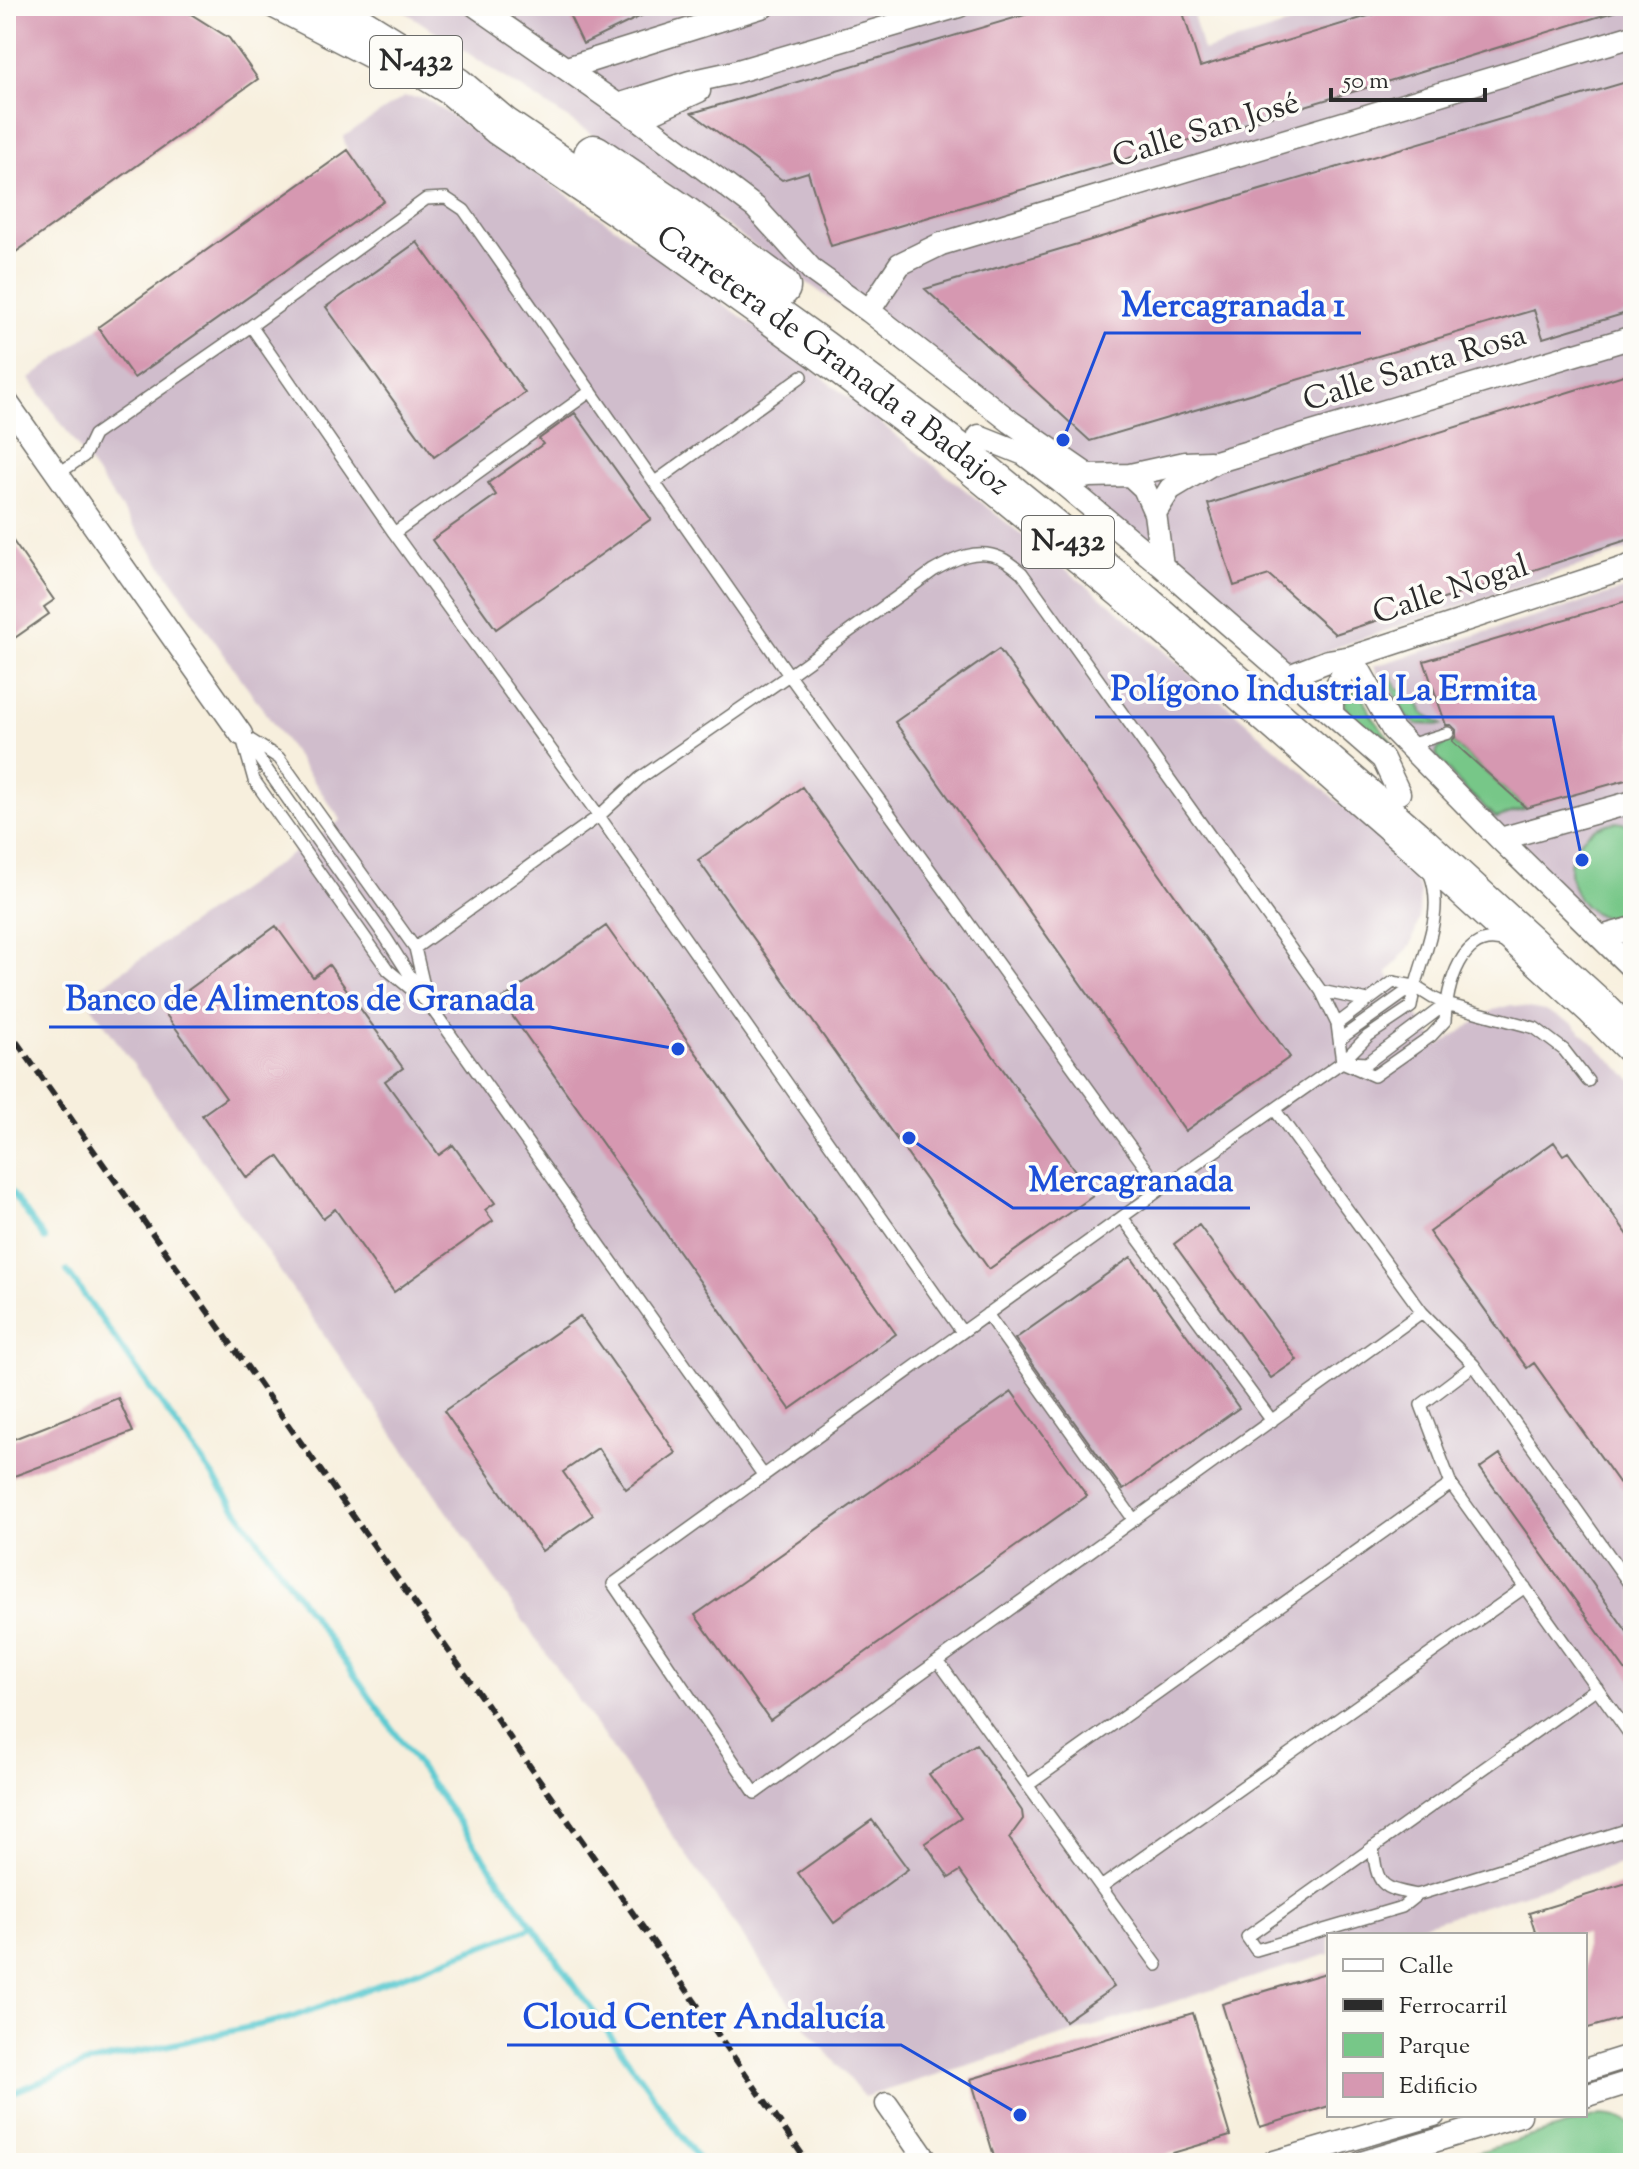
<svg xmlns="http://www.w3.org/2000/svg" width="1639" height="2169" viewBox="0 0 1639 2169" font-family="'Sorts Mill Goudy',serif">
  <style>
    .industrial { fill: #d0bdcc }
    .green { fill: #77c788; stroke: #51795a; stroke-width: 2 }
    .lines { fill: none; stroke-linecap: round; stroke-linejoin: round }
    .stream { stroke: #5dcad1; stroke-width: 6 }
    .building { fill: #d698b1 }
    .lane-casing { stroke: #727069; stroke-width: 14 }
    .street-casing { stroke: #727069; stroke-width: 25 }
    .highway-casing { stroke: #727069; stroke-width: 43 }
    .lane { stroke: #fff; stroke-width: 11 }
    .street { stroke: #fff; stroke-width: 22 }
    .highway { stroke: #fff; stroke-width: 40 }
    .rail { stroke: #2b2b2b; stroke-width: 6; stroke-dasharray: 12 6; stroke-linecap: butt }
    .labels { text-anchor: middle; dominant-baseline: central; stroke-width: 7; stroke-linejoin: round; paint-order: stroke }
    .shield { fill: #fdfcf7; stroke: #6a6a68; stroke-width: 2 }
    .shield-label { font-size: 30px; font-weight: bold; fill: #2b2b2b }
    .street-label { font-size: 32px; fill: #2b2b2b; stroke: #fdfcf7 }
    .leader { fill: none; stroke: #1d4ed8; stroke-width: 3 }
    .callout-dot { fill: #1d4ed8; stroke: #fdfcf7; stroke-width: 3 }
    .callout-label { font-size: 34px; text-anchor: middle; font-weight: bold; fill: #1d4ed8; stroke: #fdfcf7; stroke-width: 7; stroke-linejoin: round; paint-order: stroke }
  </style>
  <rect width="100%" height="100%" fill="#fdfcf7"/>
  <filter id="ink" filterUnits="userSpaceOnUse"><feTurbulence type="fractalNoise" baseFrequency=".0125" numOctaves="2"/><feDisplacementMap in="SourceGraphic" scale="16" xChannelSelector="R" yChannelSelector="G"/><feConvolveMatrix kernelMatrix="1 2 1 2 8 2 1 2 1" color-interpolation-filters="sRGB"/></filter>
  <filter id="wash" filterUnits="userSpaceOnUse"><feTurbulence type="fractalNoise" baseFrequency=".006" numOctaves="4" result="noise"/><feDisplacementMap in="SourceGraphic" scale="32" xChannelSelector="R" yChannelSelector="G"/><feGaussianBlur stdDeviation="1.8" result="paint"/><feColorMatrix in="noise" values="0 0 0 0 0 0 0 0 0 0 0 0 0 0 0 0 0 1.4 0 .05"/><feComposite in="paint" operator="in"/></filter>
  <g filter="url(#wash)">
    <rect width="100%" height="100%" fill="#f7efdd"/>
    <path class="industrial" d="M396 6H1191L1203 51 1350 6H1633V548L1340 646 1291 665 947 381 658 178Z
      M404 97 425 98 666 262 802 361 1116 609 1406 861 1420 891 1419 920 1411 945 1387 973 1439 1046 1493 1010 1511 1005 1545 1011 1572 1023 1633 1081V1860L1390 1935H1329V1954L864 2097 808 2030 227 1195 85 997 341 820 30 379 98 327 347 150 343 137Z
      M1633 587V958L1429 762 1398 720 1374 666Z"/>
    <path class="green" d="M1390 672 1397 689H1405L1409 701 1417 700 1423 713 1443 725 1417 724 1406 716 1387 679Z
      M1354 691 1362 693 1372 716 1392 742 1387 749 1348 713 1344 705 1346 695Z
      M1450 740 1526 808 1496 818 1458 782 1436 755 1438 749Z
      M1616 822 1633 825V916C1570 936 1538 837 1616 822Z
      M1601 2115C1613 2116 1624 2117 1633 2126V2163H1442Z"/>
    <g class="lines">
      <path class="stream" d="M6 1185 45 1239
        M67 1271 701 2163
        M6 2095 85 2064 290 2018 533 1927"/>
    </g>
    <g id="blocks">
      <path class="building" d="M6 6H178L229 38 258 79 6 259Z
        M565 6H662L583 44Z
        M1055 6H1181L1200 67 1401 6H1620V10L1386 82 831 246 808 172 782 180 692 113Z
        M1633 80V311L1543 338 1534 310 1090 441 925 289Z
        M348 150 384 201 134 378 98 327Z
        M417 242 525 393 434 457 326 307Z
        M1633 372V538L1335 634 1269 575 1234 586 1208 504Z
        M575 413 651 519 496 629 432 540 496 495 488 483 543 444 539 439Z
        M6 531 54 600 44 607 49 614 6 644Z
        M1633 599V778L1526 808 1452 741 1456 736V730L1451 725H1446L1424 661Z
        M999 649 1290 1057 1185 1131 895 722Z
        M802 787 1093 1196 989 1269 698 860Z
        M276 926 313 977 329 965 403 1068 385 1081 439 1155 453 1145 495 1203 485 1210 493 1221 394 1292 335 1209 323 1218 278 1156 247 1178 202 1115 226 1098 162 1009Z
        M606 926 896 1334 790 1409 501 1000Z
        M1554 1142 1563 1155 1568 1152 1633 1242V1502L1534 1363 1527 1368 1429 1232Z
        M1199 1225 1297 1360 1271 1378 1174 1244Z
        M1131 1257 1239 1408 1123 1490 1015 1339Z
        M580 1316 676 1453 626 1489 598 1448 563 1472 593 1515 542 1551 444 1411Z
        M1012 1392 1087 1496 770 1720 695 1615Z
        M118 1398 133 1432 6 1479V1442Z
        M1500 1454 1633 1640V1681L1480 1468Z
        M976 1744 1022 1811 1023 1819 1009 1838 1114 1987 1065 2021 960 1871 949 1878 925 1843 961 1818 929 1774Z
        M872 1820 908 1869 834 1923 798 1873Z
        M1633 1881V2015L1585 2029V1935H1536L1529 1913Z
        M1329 1972V2106L1260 2127 1222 2004Z
        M1193 2013 1230 2136 1139 2163H996L971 2079Z"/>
    </g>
  </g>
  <g filter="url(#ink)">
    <use href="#blocks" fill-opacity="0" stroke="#727069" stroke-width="2"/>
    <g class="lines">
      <g class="lane-casing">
        <path id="lane" d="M251 326 426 199 446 198 464 210 789 675 1161 1189
          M58 474 84 456 94 435 251 326 394 533 599 816 962 1332
          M655 482 802 376
          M394 533 591 391
          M241 734 279 758 415 948 428 1003 764 1476
          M241 734 254 780 388 970 428 1003
          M246 740 386 938 421 993
          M1409 745 1448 733
          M415 948 599 816 640 778 789 675 933 571C954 559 977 547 1001 558 1008 561 1016 568 1022 573L1321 991 1337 1024 1342 1062
          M1321 991 1368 1001
          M1337 1024 1393 982 1414 986 1433 998 1446 1004 1535 1028 1564 1050 1588 1081
          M1340 1039 1414 986
          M1342 1062 1374 1076 1431 1036 1445 1021C1446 989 1462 924 1507 943
          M1350 1062 1367 1063 1446 1004
          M1275 1110 1422 1312 1474 1365 1633 1589
          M1122 1217 1272 1421
          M1422 1312 755 1793 613 1584 1161 1189 1342 1062 1368 1036 1411 1007C1417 963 1447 919 1430 874
          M987 1314 1134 1520
          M1451 1484 1633 1739
          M938 1661 1157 1965
          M1597 1688 1247 1937 1256 1950 1402 1907 1417 1895 1633 1828
          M1028 1785 1451 1484 1421 1405 1474 1365
          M1373 1847C1377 1886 1381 1888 1417 1895
          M1101 1887 1525 1587"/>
      </g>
      <g class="street-casing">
        <path id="street" d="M272 6 388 66
          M476 6 638 119 756 208 813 271 869 311 1011 422 1089 476
          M567 68 764 6
          M618 105 690 82 731 73 959 6
          M638 119 699 91
          M869 311 900 264 941 244 1633 36
          M6 401 241 734
          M979 436 1024 454 1061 482 1162 566 1383 759 1399 793
          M1130 475 1185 463 1210 462
          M1076 479 1089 476 1130 475 1144 488 1155 513 1162 566
          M1155 513 1170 489 1215 462 1633 337
          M1352 657 1393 730 1500 839 1633 969
          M1289 676 1328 661 1352 657 1633 565
          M1332 712V694L1352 657
          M1500 839 1633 802
          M1601 937 1633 928
          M1585 2070 1633 2055
          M1585 2096 1633 2081
          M887 2104 928 2163
          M1271 2163 1434 2115
          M1361 2163 1520 2115"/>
      </g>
      <g class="highway-casing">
        <g id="highway">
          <path id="s1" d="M325 6 455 87 501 126 661 235 820 349 970 462 1144 605 1418 844 1596 1007 1633 1044"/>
          <path d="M594 155 685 217 780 287"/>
        </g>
      </g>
      <use href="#lane" class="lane"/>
      <use href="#street" class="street"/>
      <use href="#highway" class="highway"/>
      <path class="rail" d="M6 1027 487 1705 808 2163"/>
    </g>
  </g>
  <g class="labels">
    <g class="shield">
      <rect x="370" y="36" width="92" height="52" rx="6"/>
      <rect x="1022" y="516" width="92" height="52" rx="6"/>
    </g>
    <g class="shield-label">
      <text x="416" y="62">N-432</text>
      <text x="1068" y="542">N-432</text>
    </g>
    <g class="street-label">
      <text transform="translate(1206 131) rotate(-17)">Calle San José</text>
      <text stroke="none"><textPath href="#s1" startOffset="620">Carretera de Granada a Badajoz</textPath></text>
      <text transform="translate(1415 369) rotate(-17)">Calle Santa Rosa</text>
      <text transform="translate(1451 591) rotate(-18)">Calle Nogal</text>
    </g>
  </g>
  <path class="leader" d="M1063 440L1105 333H1361M1582 860L1553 717H1095M678 1049L550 1027H49M909 1138L1013 1208H1250M1020 2115L901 2045H507"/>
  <g class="callout-dot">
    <circle cx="1063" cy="440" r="8"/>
    <circle cx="1582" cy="860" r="8"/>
    <circle cx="678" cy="1049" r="8"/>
    <circle cx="909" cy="1138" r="8"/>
    <circle cx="1020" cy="2115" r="8"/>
  </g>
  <g class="callout-label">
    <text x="1233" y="316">Mercagranada 1</text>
    <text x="1324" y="700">Polígono Industrial La Ermita</text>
    <text x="300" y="1010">Banco de Alimentos de Granada</text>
    <text x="1131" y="1191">Mercagranada</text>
    <text x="704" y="2028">Cloud Center Andalucía</text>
  </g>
  <rect width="1639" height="2169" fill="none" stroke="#fdfcf7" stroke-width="32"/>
  <rect x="1327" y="1933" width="260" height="184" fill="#fdfcf7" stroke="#a9a8a5" stroke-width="2"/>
  <rect x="1343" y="1959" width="40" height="12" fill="#ffffff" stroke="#a9a8a5" stroke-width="2"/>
  <text x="1399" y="1973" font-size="24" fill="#2b2b2b">Calle</text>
  <rect x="1343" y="1999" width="40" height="12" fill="#2b2b2b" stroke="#a9a8a5" stroke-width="2"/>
  <text x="1399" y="2013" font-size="24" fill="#2b2b2b">Ferrocarril</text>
  <rect x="1343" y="2033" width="40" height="24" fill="#77c788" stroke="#a9a8a5" stroke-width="2"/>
  <text x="1399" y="2053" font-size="24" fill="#2b2b2b">Parque</text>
  <rect x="1343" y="2073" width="40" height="24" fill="#d698b1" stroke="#a9a8a5" stroke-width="2"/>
  <text x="1399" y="2093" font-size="24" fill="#2b2b2b">Edificio</text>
  <path d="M1331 88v12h154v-12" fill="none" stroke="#2b2b2b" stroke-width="4"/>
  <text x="1343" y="88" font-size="24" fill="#2b2b2b" stroke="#fdfcf7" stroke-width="6" paint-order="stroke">50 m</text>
</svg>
